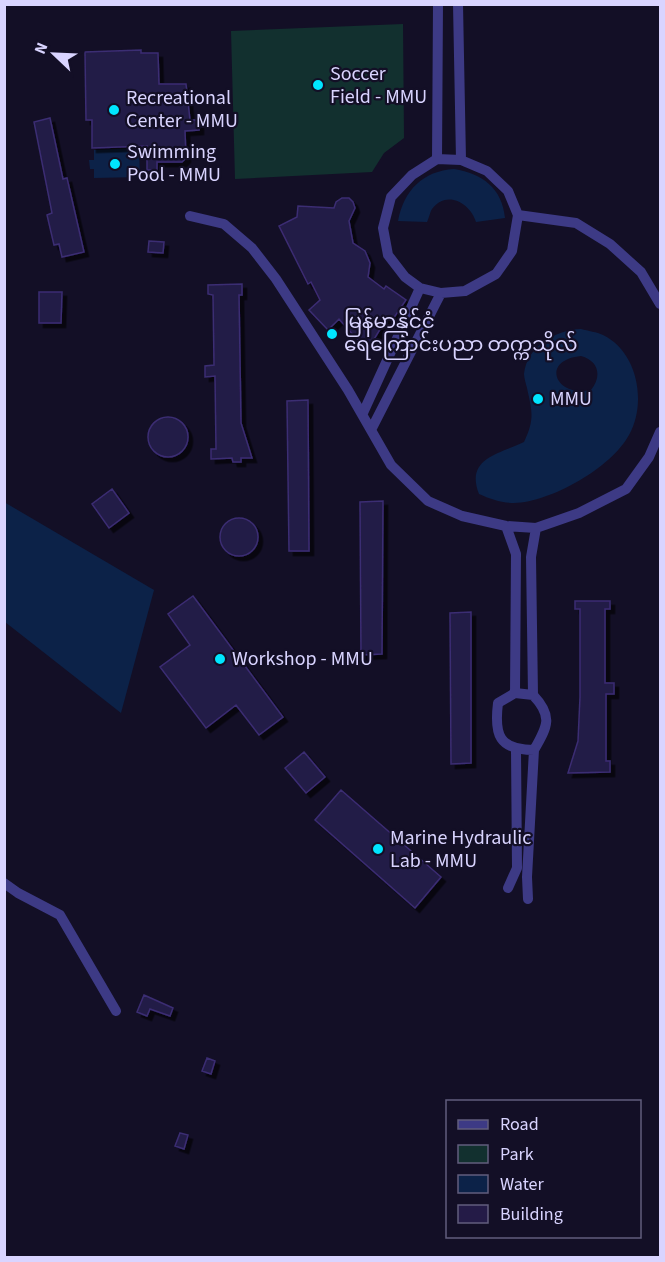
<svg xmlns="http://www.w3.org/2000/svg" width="665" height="1262" viewBox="0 0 665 1262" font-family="'Source Sans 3','Noto Sans Myanmar',sans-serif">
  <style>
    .green { fill: #12302f }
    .water { fill: #0c2248; fill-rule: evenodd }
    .building { fill: #241b47; stroke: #3b2d73; stroke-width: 1.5; filter: url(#shadow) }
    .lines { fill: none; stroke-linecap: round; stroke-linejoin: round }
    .minor { stroke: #3d3a85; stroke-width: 10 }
    .poi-dot { fill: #00e5ff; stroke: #130f26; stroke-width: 2 }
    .labels { text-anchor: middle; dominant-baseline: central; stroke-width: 4.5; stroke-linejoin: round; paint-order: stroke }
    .poi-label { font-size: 20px; fill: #d9d4ff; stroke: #130f26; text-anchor: start }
  </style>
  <defs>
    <filter id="shadow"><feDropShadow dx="4.5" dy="4.5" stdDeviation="0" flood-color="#0009"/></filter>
  </defs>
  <rect width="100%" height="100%" fill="#130f26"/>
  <path class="green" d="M403 24 404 138 384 153 372 172 235 179 231 31Z"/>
  <path class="water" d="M139 148 140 177 94 178V169H90L89 160H94V150Z
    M454 169C483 174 502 188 505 218L476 222C471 204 447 189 432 209 430 212 429 218 427 222L398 221C404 190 423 171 454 169Z
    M581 329C588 331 597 332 603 335 638 352 647 403 629 435 611 468 551 502 514 503 502 503 490 499 479 494 465 458 499 454 524 442 535 419 532 411 527 388 526 384 524 378 524 374 527 346 556 330 581 329ZM581 356C599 361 602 376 591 390 555 398 540 360 581 356Z
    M4 502 154 590 121 713 5 622Z"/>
  <path class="building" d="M141 50V53H158L159 84H186L190 120H199V130L185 131 186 158 182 162H157V170H147V146L92 148V120H86L85 52Z
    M50 118 63 179 67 178 84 252 62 257 59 244 54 245 47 215 52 213 34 122Z
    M342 198H349L353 202 355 208 349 221 353 243 365 251 370 263 368 277 384 289 386 286 406 300 393 319 388 316 370 346 356 338 339 319 328 330 309 310 320 300 311 282 308 284 279 226 297 217 298 206 334 208 336 202Z
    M149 241 164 242 163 253 148 252Z
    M242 284V295H239L241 423 252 458H241V462H233L232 458 211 459V449H216L215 376 205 377V366L214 365 213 295 208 294V285Z
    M39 292H62L61 323H39Z
    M308 400 309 551H289L287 401Z
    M148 437a20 20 0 1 1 40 0a20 20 0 1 1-40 0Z
    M112 489 129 513 109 528 92 504Z
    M383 501 382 654 361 655 360 502Z
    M220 537a19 19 0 1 1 38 0a19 19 0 1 1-38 0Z
    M193 596 283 717 259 735 236 705 206 728 160 667 190 645 168 614Z
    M575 601H610V609H605V683H614V694H606V761H610V772L568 773 578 741 580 697V609H575Z
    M471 612V763L451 764 450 613Z
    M304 752 325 777 306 793 285 768Z
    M341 790 441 877 415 908 315 820Z
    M144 995 173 1008 170 1016 150 1009 147 1016 137 1012Z
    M207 1058 215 1061 211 1074 202 1071Z
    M180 1133 188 1135 184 1149 175 1146Z"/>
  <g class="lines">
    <path class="minor" d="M458 4 461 160
      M437 159 461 160 487 171 508 191 518 215 512 251 496 274 465 291 441 293 420 288 405 277 388 255 383 228 391 197 412 175Z
      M437 159 438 4
      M518 215 576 223 610 244 641 272 660 304
      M190 216 224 224 252 248 276 279 348 390 391 465 428 501 462 516 506 526 536 528 579 513 626 489 649 457 660 432
      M363 413 420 288
      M371 430 441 293
      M506 526 516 554 515 693
      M515 693 533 695C553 716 548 726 534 750 499 750 494 735 498 703Z
      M533 695 531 557 536 528
      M4 883 18 893 60 915 116 1011
      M508 888 517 868 516 750
      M528 899 527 877 534 750"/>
  </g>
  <g class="poi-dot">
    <circle cx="318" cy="85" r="6"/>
    <circle cx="114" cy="110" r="6"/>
    <circle cx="115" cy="164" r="6"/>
    <circle cx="332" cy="334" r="6"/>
    <circle cx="538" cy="399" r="6"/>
    <circle cx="220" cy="659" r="6"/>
    <circle cx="378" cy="849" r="6"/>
  </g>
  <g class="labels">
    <g class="poi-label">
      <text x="330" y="74">Soccer<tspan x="330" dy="23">Field - MMU</tspan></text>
      <text x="126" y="98">Recreational<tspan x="126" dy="23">Center - MMU</tspan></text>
      <text x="127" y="152">Swimming<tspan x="127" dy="23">Pool - MMU</tspan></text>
      <text x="344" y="322">မြန်မာနိုင်ငံ<tspan x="344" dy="23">ရေကြောင်းပညာ တက္ကသိုလ်</tspan></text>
      <text x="550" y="399">MMU</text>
      <text x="232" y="659">Workshop - MMU</text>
      <text x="390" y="838">Marine Hydraulic<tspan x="390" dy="23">Lab - MMU</tspan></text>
    </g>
  </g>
  <rect width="665" height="1262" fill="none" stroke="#d9d4ff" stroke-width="12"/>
  <rect x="446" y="1100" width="195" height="138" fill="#130f26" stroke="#625e7d" stroke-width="1.5"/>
  <rect x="458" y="1120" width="30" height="9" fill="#3d3a85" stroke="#625e7d" stroke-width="1.5"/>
  <text x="500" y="1130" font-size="18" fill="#d9d4ff">Road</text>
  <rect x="458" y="1145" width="30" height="18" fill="#12302f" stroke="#625e7d" stroke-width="1.5"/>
  <text x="500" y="1160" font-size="18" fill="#d9d4ff">Park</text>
  <rect x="458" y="1175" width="30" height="18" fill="#0c2248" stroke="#625e7d" stroke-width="1.5"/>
  <text x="500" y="1190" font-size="18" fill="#d9d4ff">Water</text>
  <rect x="458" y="1205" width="30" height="18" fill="#241b47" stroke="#625e7d" stroke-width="1.5"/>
  <text x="500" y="1220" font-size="18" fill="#d9d4ff">Building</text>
  <g transform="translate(54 54) rotate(293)" stroke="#130f26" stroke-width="4.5" paint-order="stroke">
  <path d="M0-4.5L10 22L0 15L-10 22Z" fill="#d9d4ff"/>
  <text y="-9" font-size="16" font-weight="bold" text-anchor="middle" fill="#d9d4ff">N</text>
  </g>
</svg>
